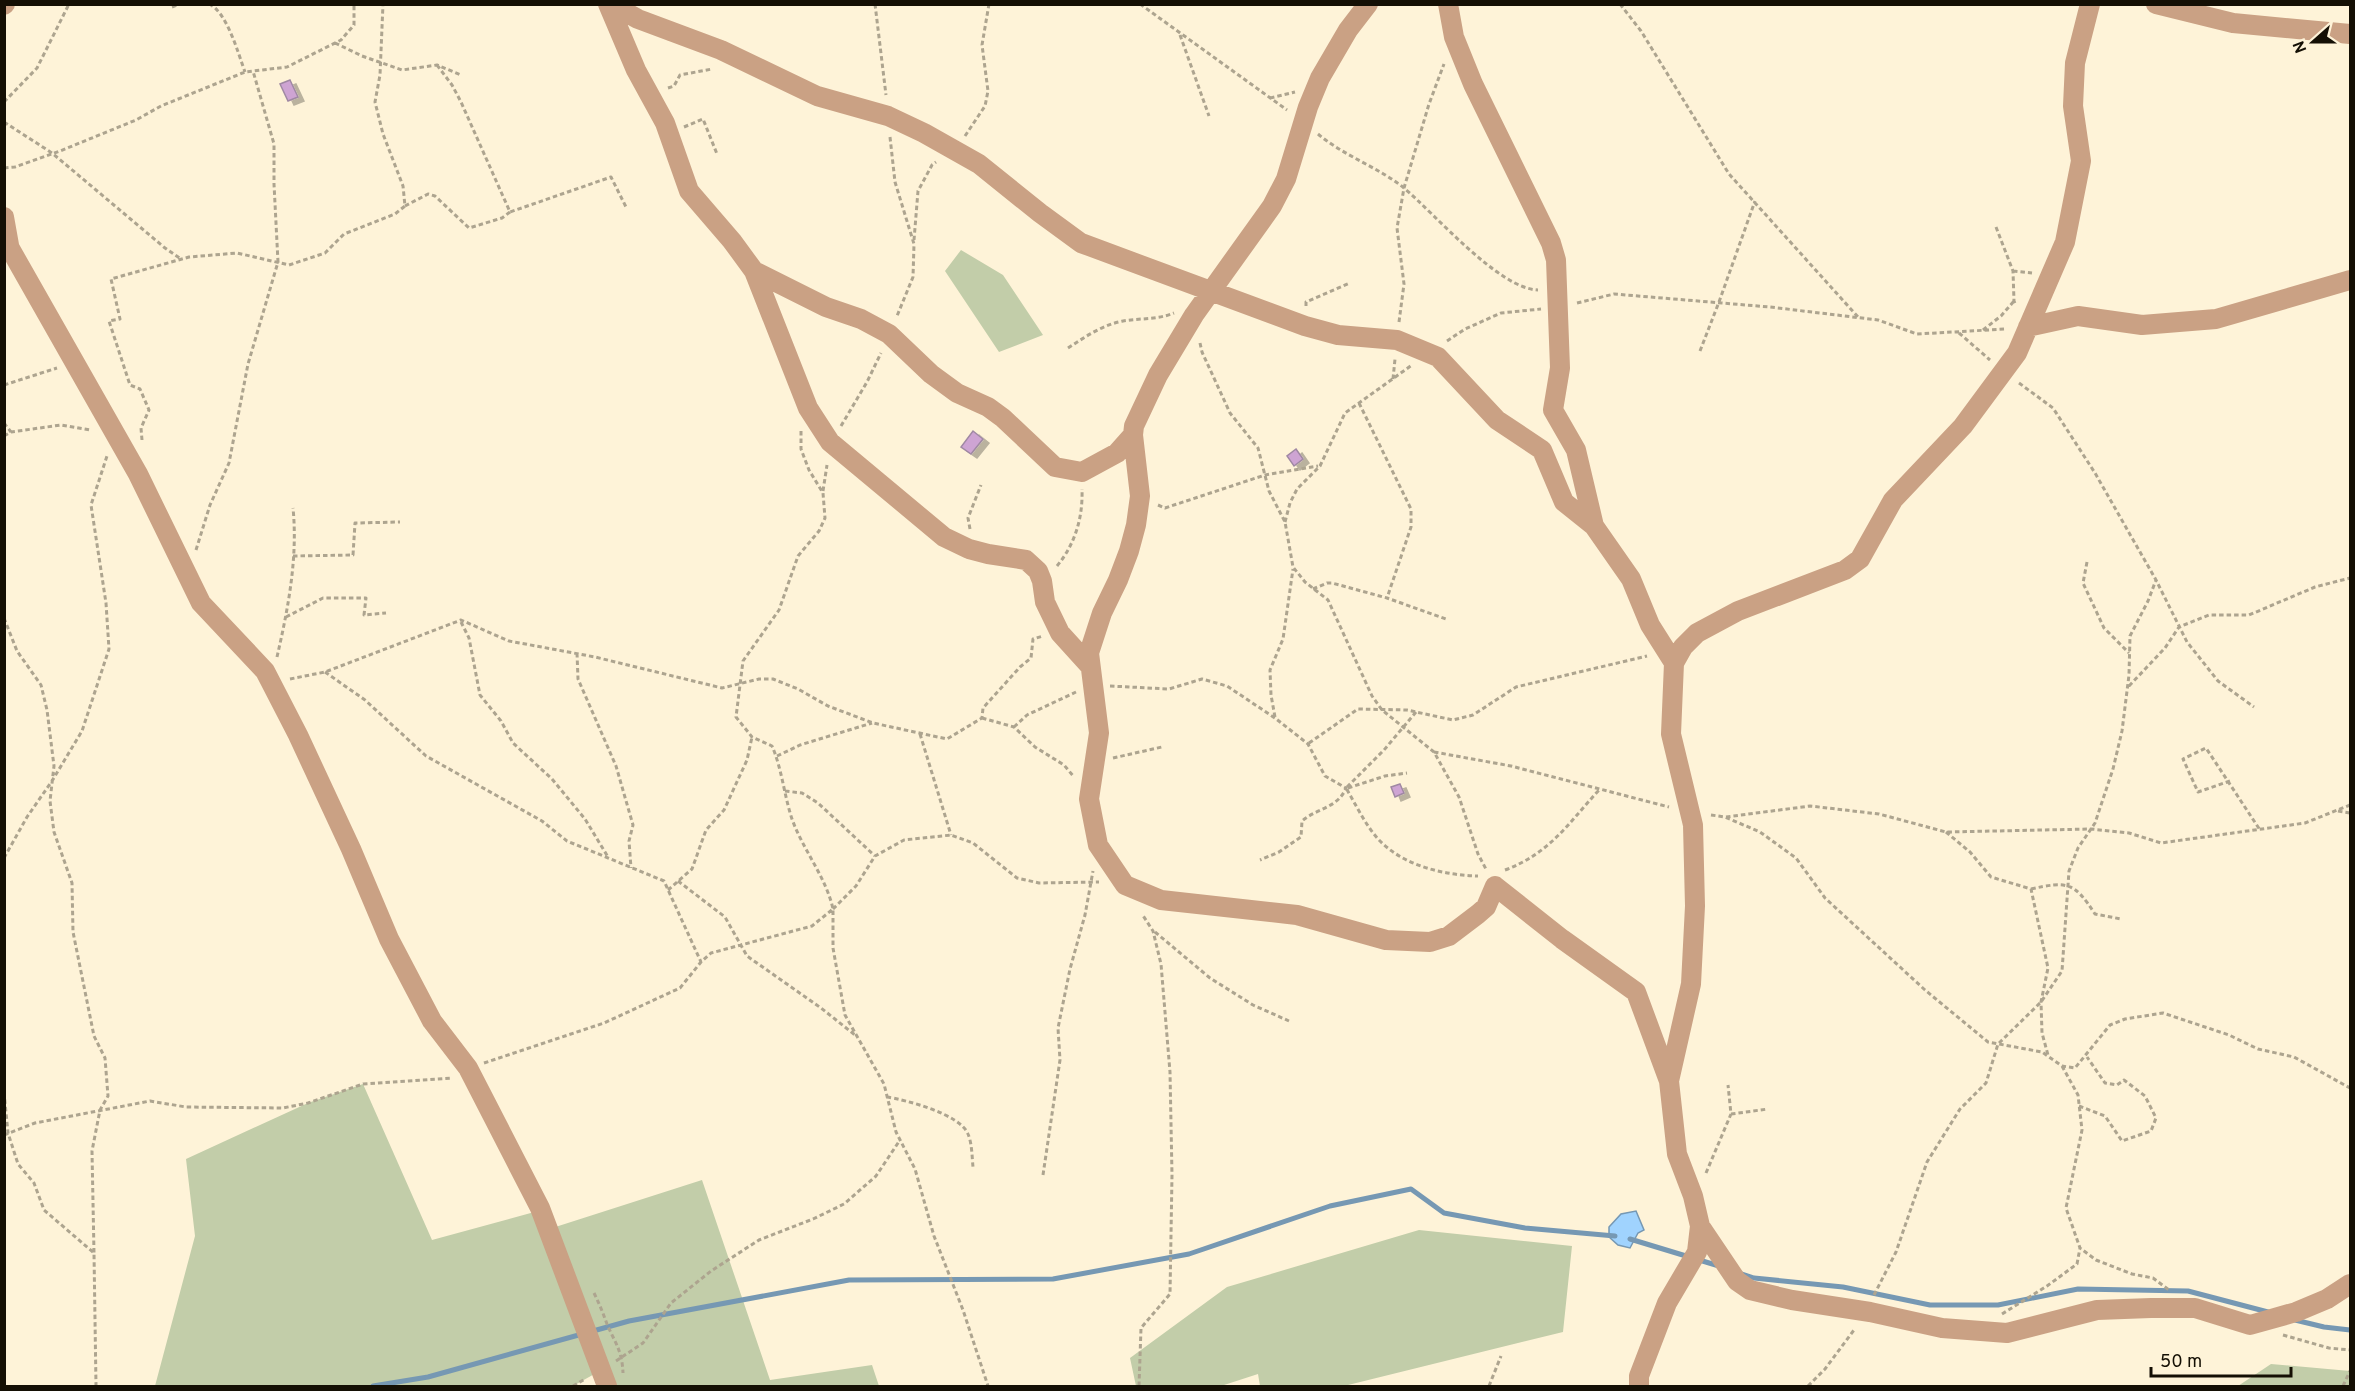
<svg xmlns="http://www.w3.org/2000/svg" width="2355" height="1391" viewBox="0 0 2355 1391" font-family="Overpass,sans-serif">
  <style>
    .green { fill: #c2cda9 }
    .water { fill: #a0d3fe; stroke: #7698b3; stroke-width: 1.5 }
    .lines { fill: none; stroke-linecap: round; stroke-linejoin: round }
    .stream { stroke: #7698b3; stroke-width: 5 }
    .building { fill: #cea4d3; stroke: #a089a3; stroke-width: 1.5; filter: url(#shadow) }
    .path { stroke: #ada48f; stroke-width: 3; stroke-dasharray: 4.5 3; stroke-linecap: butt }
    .street { stroke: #caa184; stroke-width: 20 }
  </style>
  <defs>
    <filter id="shadow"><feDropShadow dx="6" dy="4" stdDeviation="0" flood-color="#0004"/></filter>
  </defs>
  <rect width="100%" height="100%" fill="#fef3d8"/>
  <path class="green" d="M961 250 1003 275 1043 335 999 352 945 271Z
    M363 1084 432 1240 538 1211 546 1230 702 1180 770 1380 872 1365 879 1386H604L598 1372 573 1386H155L195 1236 186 1159 308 1103Z
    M1419 1230 1572 1246 1563 1332 1344 1386H1260L1258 1374 1221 1386H1136L1130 1358 1227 1287Z
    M2271 1364 2350 1371V1386H2238Z"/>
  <path class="water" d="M1636 1211 1644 1230 1638 1233 1630 1248 1618 1245 1609 1237V1227L1621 1214Z"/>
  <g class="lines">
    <path class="stream" d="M1630 1239 1719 1266
      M1742 1274 1754 1278 1843 1287 1930 1305H1998L2078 1289 2188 1291 2268 1312
      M2295 1320 2324 1327 2350 1330
      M373 1386 428 1377 629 1321 849 1280 1053 1279 1189 1254 1330 1206 1411 1189 1444 1213 1525 1228 1615 1236"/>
  </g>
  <path class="building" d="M290 80 298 97 288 101 280 84Z
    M973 431 983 439 971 454 961 447Z
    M1296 449 1303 459 1294 466 1287 456Z
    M1400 784 1404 793 1395 797 1391 787Z"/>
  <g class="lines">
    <path class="path" d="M209 4C227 12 238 53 245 72
      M875 4 886 95
      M1140 4 1287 110
      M1620 4 1641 31 1729 174 1858 317
      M172 7 180 4
      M1180 35 1209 116
      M335 43 362 56 402 70 437 65 461 75
      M437 65 452 85 461 102 510 212 611 177 627 209
      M668 88 674 86 680 75 712 69
      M1270 98 1295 92
      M4 102 37 68 69 4
      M4 122 52 153 165 248 181 259
      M684 127 703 119 717 154
      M1318 134C1344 156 1378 167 1404 188 1435 214 1499 289 1538 290
      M965 136 985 106 988 91 982 45 989 4
      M890 137 895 182 914 244 913 277 897 316
      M4 168 15 167 60 151 136 120 161 106 245 72 287 67 341 40 354 25V4
      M405 206 428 194 435 196 469 228 502 218 510 212
      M1996 227 2013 271 2014 301 2016 306
      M914 240 918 191 932 165 936 162
      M2013 271 2032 273
      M1577 303 1614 294 1770 307 1878 320 1917 334 2006 329
      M1306 306V302L1350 283
      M1399 322 1404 284 1397 228 1404 188 1429 104 1444 64
      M1983 330 2001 316 2014 301
      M1959 333 1990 360
      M1447 341 1465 329 1501 313 1541 309
      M1200 343 1202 352 1230 413 1258 448 1269 491 1285 522 1293 567 1305 582 1328 600 1372 696 1382 710 1434 752 1459 797 1478 854 1487 871
      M1068 348C1085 337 1102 325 1123 321 1140 318 1157 320 1174 313
      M1700 351 1719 302 1755 201
      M1393 379 1395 359
      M2019 383 2053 408 2095 473 2156 580 2187 642 2218 681 2254 707
      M4 385 57 368
      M1359 403 1411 509V527L1387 598
      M4 423 11 432
      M841 426 867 382 881 353
      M801 431V449L809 470 823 493 825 518 819 531 798 556 779 610 743 661 736 717 752 737 772 746C782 769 784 795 792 819 803 850 826 877 833 909
      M4 436 11 432 61 425 90 430
      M142 440 141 428 149 410 140 389 130 385 109 321 120 319 111 279 189 257 237 253 289 265 325 253 344 234 395 214 405 206 403 186 383 134 375 102 380 75 383 4
      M823 491 827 465
      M1158 505 1165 508 1265 475 1318 466
      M1285 522 1290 503 1297 489 1320 466 1345 413 1412 365
      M970 529 968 518 981 485
      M196 550 210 505 229 463 248 364 278 262 274 184V144L253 71
      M293 556 353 555 355 523 400 522
      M2087 562 2083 583 2104 628 2129 653
      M1057 566C1075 544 1083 518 1082 489
      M1313 589 1327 583H1332L1387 598 1446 619
      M286 617 323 598H366L364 615 386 613
      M4 618 17 651 41 685 47 710 54 766 50 801 54 832 72 883 73 932 94 1036 105 1058 108 1096 100 1110 92 1151 94 1253
      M461 622 469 638 480 695 501 721 513 743 552 779 585 819 608 857
      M577 653 578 679 616 766 633 825 629 841 631 868
      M277 657C288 609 298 558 293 508
      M325 672 365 700 426 756 542 821 567 841 664 881 701 962
      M290 679 325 672 461 620 509 641 595 657 722 688 759 679H773L798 689 828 706 873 723 947 739 982 718 983 708 1020 667 1031 658 1033 639 1043 636
      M1110 686 1169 689 1202 679 1227 686 1275 718 1308 744 1325 776 1346 788C1338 808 1317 808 1302 821L1301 837 1279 852 1260 860
      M2129 686 2165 648 2179 627 2209 615H2249L2315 587 2350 578
      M1416 712 1384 750 1346 788C1356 805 1366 826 1379 840 1404 866 1443 875 1478 876
      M1275 717 1271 695 1270 670 1283 639 1293 569
      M982 718 1014 727 1035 747 1064 765 1074 777
      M1014 727 1027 715 1076 692
      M920 734 951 835
      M1309 743 1358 709 1407 710 1453 720 1473 715 1516 687 1647 656
      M1434 752 1511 766 1669 807
      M777 756 800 745 872 723
      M1113 758 1162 747
      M2230 781 2198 792 2183 759 2206 748 2260 830
      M1348 788 1385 776 1407 773
      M785 791 802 793 818 803 875 856
      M2338 811 2350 813
      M1711 815 1725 817 1760 832 1796 858 1825 898 1925 990 1988 1042 2042 1052 2062 1066 2075 1068 2110 1025 2125 1019 2163 1013 2229 1035 2258 1049 2294 1057 2350 1088
      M1726 817 1810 806 1879 814 1946 832 2091 829 2129 833 2161 843 2305 823 2350 805
      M1946 832 1970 852 1991 877 2031 889 2048 968 2041 1002 2042 1033 2048 1055
      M4 858 27 817 52 781 82 731 109 649 106 603 91 505 107 456
      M1505 870C1550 853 1567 825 1599 790
      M678 881 725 917 747 956 821 1008 855 1035
      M2031 889C2068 881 2074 882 2095 914L2121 919
      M668 890 692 869 706 830 724 810 747 760 752 737
      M833 909 856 886 875 856 904 840 951 835 973 843 1017 878 1039 883 1099 882
      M1155 932 1210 978 1253 1005 1289 1021
      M484 1063 604 1023 680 988 701 962 711 953 812 926 833 909V948L845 1015 884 1084 896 1132 915 1169 934 1236 963 1310 988 1386
      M2062 1066 2078 1095 2082 1130 2066 1208 2080 1248 2096 1260 2132 1274 2153 1278 2169 1290
      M4 1092 8 1133 18 1164 34 1183 44 1210 94 1253 96 1386
      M887 1097C906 1100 960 1114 968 1134 972 1143 972 1157 973 1167
      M2079 1106 2105 1116 2122 1141 2151 1131 2156 1118 2145 1096 2124 1080 2117 1085 2105 1083 2087 1057
      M1731 1114 1768 1109
      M4 1135 35 1123 150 1101 186 1107 283 1108 308 1103 363 1084 452 1078
      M1706 1173 1731 1114 1728 1085
      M1043 1175 1060 1060 1058 1028 1070 969 1085 915 1093 871
      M594 1293C599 1303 603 1313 607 1324 615 1343 622 1350 623 1373
      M1874 1295 1896 1252 1927 1162 1960 1109 1986 1083 1998 1044 2041 1002 2062 971 2069 871 2078 848 2095 823 2113 769 2122 731 2129 675 2130 636 2148 601 2156 580
      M2002 1314 2047 1286 2077 1264 2080 1248
      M2283 1335 2329 1348 2350 1350
      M616 1361 643 1343 671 1303 711 1271 759 1240 813 1219 844 1204 876 1176 900 1140
      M573 1386 585 1379
      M1139 1386 1141 1328 1170 1294 1172 1175 1170 1072 1161 964 1153 931 1142 914
      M1489 1386 1501 1356
      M1808 1386 1825 1369 1854 1330
      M2343 1386 2350 1371"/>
    <path class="street" d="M608 4 636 70 665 123 689 191 732 241 754 271 808 408 830 442 944 537 969 549 988 554 1026 560 1038 571 1042 581 1045 602 1060 633 1089 665
      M611 4 638 19 721 50 817 96 888 116 924 133 979 164 1040 213 1081 243 1305 326 1338 335 1397 340 1438 357 1497 420 1542 450 1564 502 1594 526
      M1368 4 1348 30 1320 78 1308 107 1286 179 1272 206 1194 315 1158 375 1134 426 1133 435 1140 496 1136 525 1129 551 1118 580 1102 613 1089 653 1099 733 1089 799 1098 845 1125 885 1161 900 1297 915 1386 940 1430 942 1449 936 1478 914 1486 907 1495 886 1562 939 1636 992 1669 1081
      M1448 4 1454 37 1473 84 1551 243 1556 260 1560 368 1553 410 1576 450 1594 526 1631 579 1650 625 1674 663
      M2156 4 2233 23 2350 34
      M4 5 5 4
      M4 217 9 245
      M4 238 138 474 201 603 265 671 298 735 351 849 389 939 432 1021 468 1068 540 1208 607 1386
      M754 271 826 307 861 319 889 334 931 374 957 393 988 407 1003 418 1055 467 1082 472 1117 453 1133 435
      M2028 327 2078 316 2142 325 2216 319 2350 280
      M1700 1226 1737 1281 1750 1290 1792 1300 1870 1312 1942 1328 2007 1333 2097 1310 2151 1308H2195L2250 1325 2296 1312 2327 1299 2350 1284
      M1639 1386V1376L1667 1303 1697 1252 1700 1226 1693 1196 1677 1154 1669 1081 1691 984 1695 906 1693 825 1671 734 1674 663 1683 647 1697 633 1738 611 1845 570 1860 559 1893 500 1963 426 2017 353 2065 242 2081 161 2073 106 2075 63 2090 4"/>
  </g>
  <rect width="2355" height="1391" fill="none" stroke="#140f04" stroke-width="12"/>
  <g transform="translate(2313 42) rotate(249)" stroke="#fef3d8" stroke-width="4.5" paint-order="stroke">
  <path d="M0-4.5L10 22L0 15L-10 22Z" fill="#140f04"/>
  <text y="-9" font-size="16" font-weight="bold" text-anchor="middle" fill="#140f04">N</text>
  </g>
  <path d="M2151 1367v9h140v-9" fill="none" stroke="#140f04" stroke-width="3"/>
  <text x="2160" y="1367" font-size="18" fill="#140f04" stroke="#fef3d8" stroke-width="4.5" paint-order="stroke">50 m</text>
</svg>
